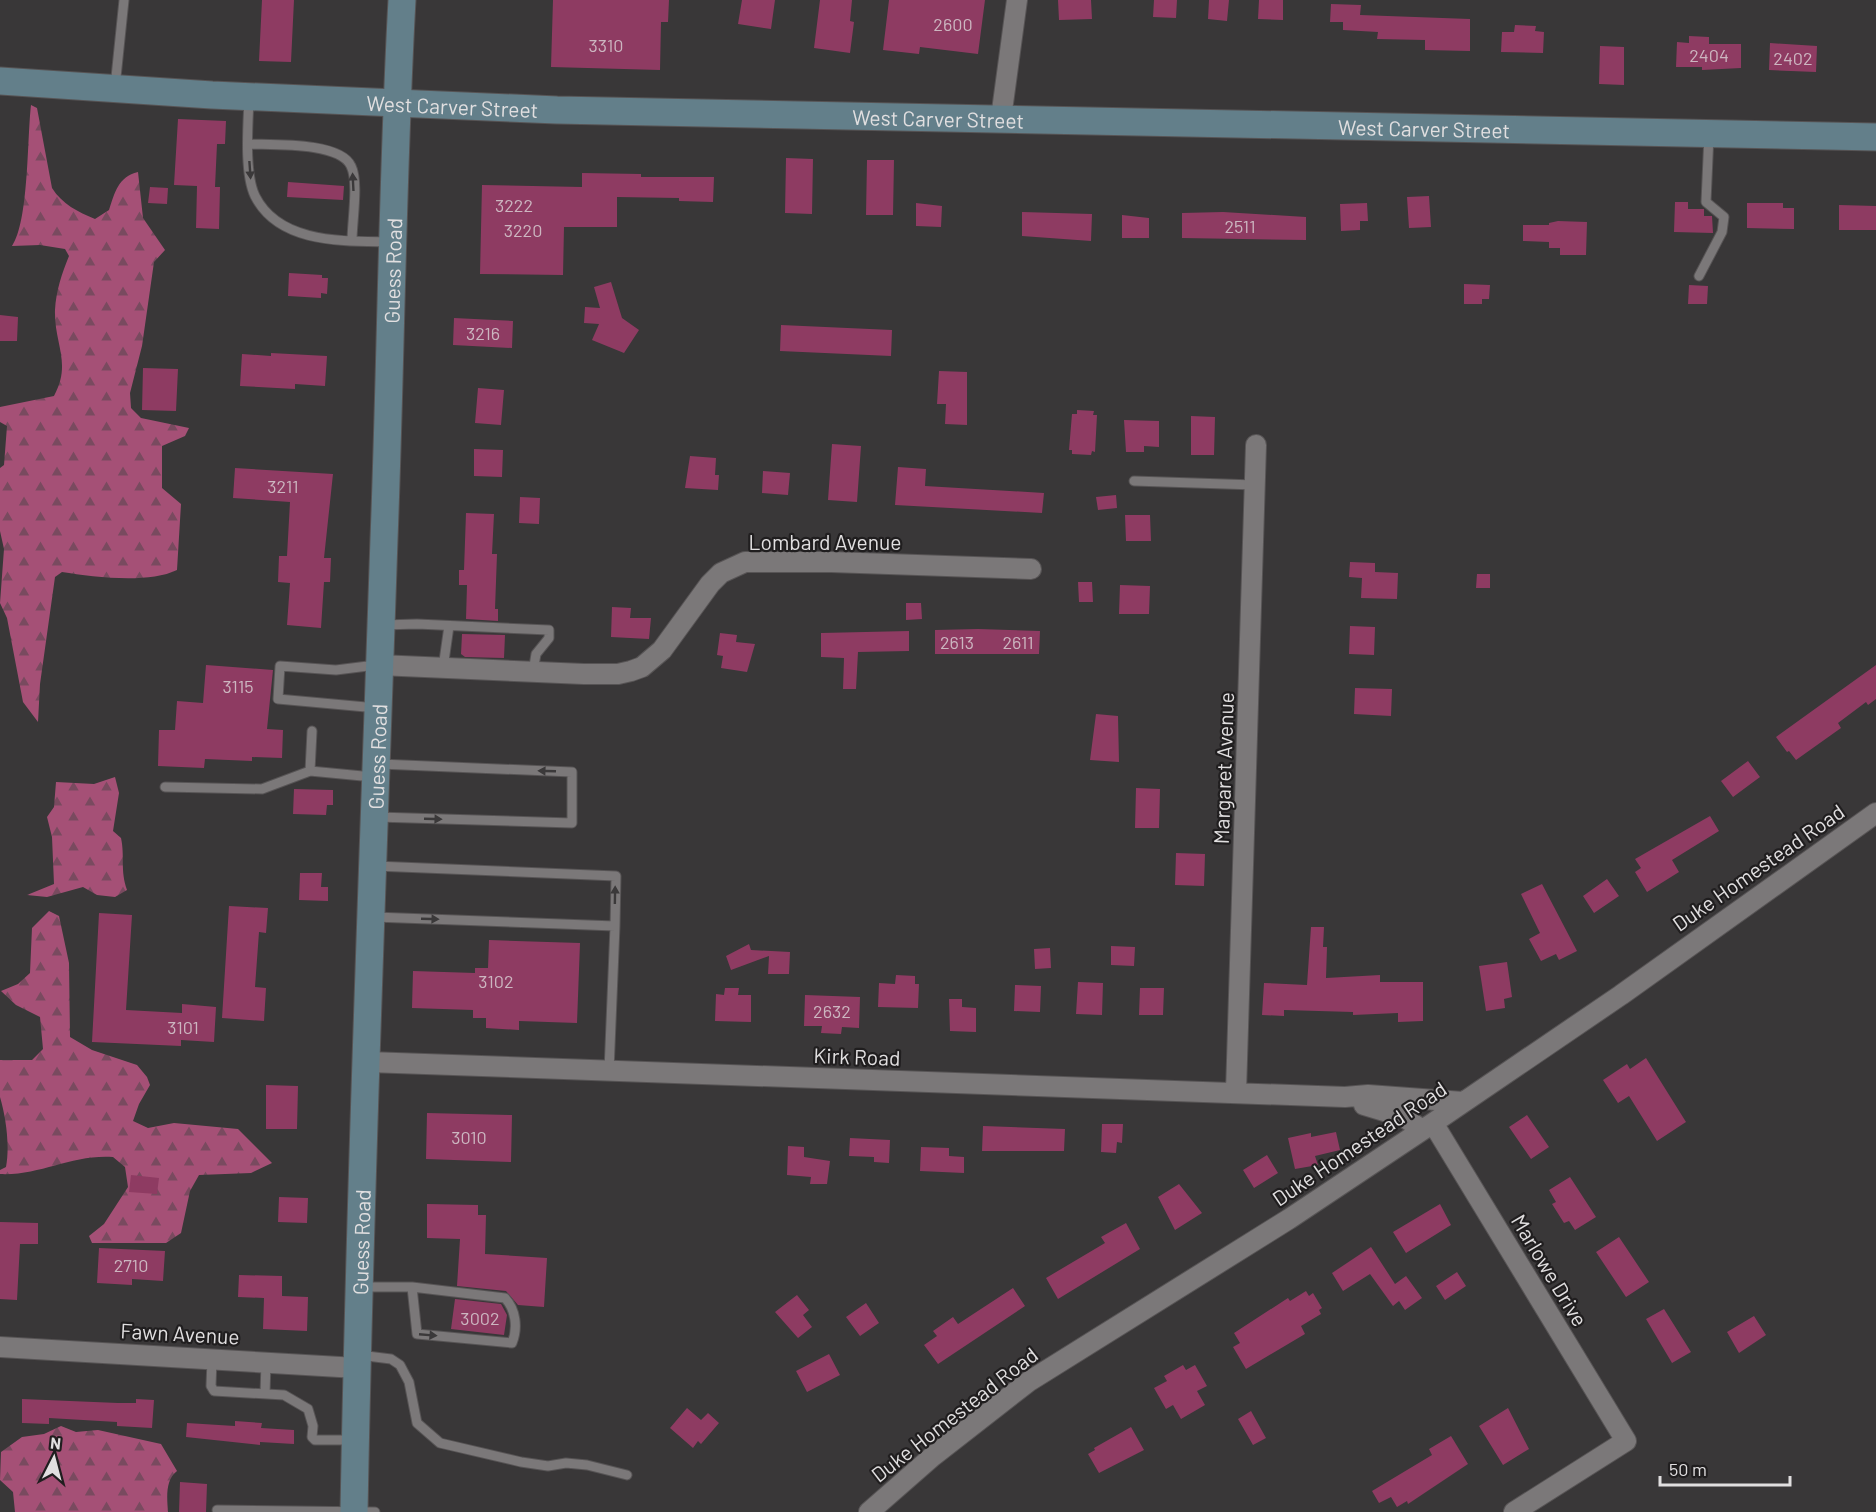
<svg xmlns="http://www.w3.org/2000/svg" width="1876" height="1512" viewBox="0 0 1876 1512" font-family="Barlow,sans-serif">
  <style>
    .forest { fill: url(#forest-firs) }
    .building { fill: #8e3b62 }
    .lines { fill: none; stroke-linecap: round; stroke-linejoin: round }
    .lane-casing { stroke: #575455; stroke-width: 11 }
    .street-casing { stroke: #575455; stroke-width: 22 }
    .secondary-casing { stroke: #575455; stroke-width: 29 }
    .lane { stroke: #7b7879; stroke-width: 9 }
    .street { stroke: #7b7879; stroke-width: 20 }
    .secondary { stroke: #637f8a; stroke-width: 27 }
    .oneway { fill: #3b393a }
    .labels { text-anchor: middle; dominant-baseline: central; stroke-width: 4.5; stroke-linejoin: round; paint-order: stroke }
    .number-label { font-size: 18px; fill: #ccb6c0 }
    .street-label { font-size: 21px; fill: #e1dfe0; stroke: #201e1f }
  </style>
  <defs>
    <pattern id="forest-firs" width="22" height="20" patternUnits="userSpaceOnUse" patternTransform="scale(1.5)"><rect width="22" height="20" fill="#a55076"/><path d="M5 1l3.5 6h-7zM16 11l3.5 6h-7z" fill="#794a5f"/></pattern>
  </defs>
  <rect width="100%" height="100%" fill="#393738"/>
  <path class="forest" d="M31 105 37 108 52 188C62 204 78 212 95 219L109 210C115 192 118 177 138 172L143 218 165 250 154 262 142 346 130 393 131 408 141 418 189 428 185 436 162 446V488L181 504 177 570C148 584 94 577 62 572L55 577 40 684 38 722 23 702 7 618 0 603 4 549 0 531V468L4 465 7 426 0 422V407L54 396C72 363 54 344 55 310 56 291 62 273 69 256L65 249 40 245 12 246C29 221 27 139 31 105Z
    M115 777 119 793 113 831 121 838C125 857 120 870 127 890L115 897 97 895 83 887 47 897 27 895 54 884 52 837 47 817 54 807 56 782 94 784Z
    M49 911 59 916 69 963 70 1037 92 1050 137 1065 147 1077 150 1085 139 1104 133 1121 148 1128 174 1123 238 1129 272 1163 251 1173 199 1175 190 1191 181 1233 166 1243H92L89 1236 104 1224 128 1187 125 1167 113 1157C72 1154 40 1176 0 1174V1170L6 1167C10 1145 6 1118 0 1097 0 1087 0 1071 0 1060H32L43 1049 40 1017 16 1005 1 991 18 984 30 973 32 928Z
    M61 1426 76 1432 98 1430 161 1444 177 1471C165 1480 167 1498 168 1512H15L13 1492 0 1480 1 1452 22 1437 44 1434Z"/>
  <path class="building" d="M262 0H294L291 62 259 61Z
    M553 0H669L668 22H661L660 70 551 67Z
    M742 0H775L771 29 738 24Z
    M820 0H852L850 21 854 22 850 53 814 48Z
    M889 0H985L978 54 920 47 919 54 883 50Z
    M1058 0H1091L1092 19 1059 20Z
    M1154 0H1177L1176 18 1153 17Z
    M1209 0H1229L1227 21 1208 19Z
    M1259 0H1283V20L1258 19Z
    M1331 4 1361 5 1360 15 1470 19V51L1425 50V40L1377 39 1378 32 1343 30V22H1330Z
    M1515 25 1536 26 1535 31 1544 32 1543 53 1501 52 1502 32H1514Z
    M1689 36 1709 37V44H1741V68L1702 70V67H1676L1677 42 1689 43Z
    M1770 43 1817 46 1816 72 1769 70Z
    M1600 46 1624 47V85L1599 84Z
    M178 119 226 121 225 144H217L215 187H220L219 229 196 228 197 186 174 185Z
    M786 158 813 159 812 214 785 213Z
    M867 160H894L893 215H866Z
    M582 173 641 174V177H714L713 202 679 201V198L617 197V227H564L563 275 480 274 482 185 582 187Z
    M288 182 344 186 343 200 287 197Z
    M150 187 168 188 167 204 148 203Z
    M1429 196 1431 227 1409 228 1407 197Z
    M1675 202H1688V209H1704V216H1712L1713 233 1674 232Z
    M916 203 942 206 941 227 916 226Z
    M1367 203 1368 221H1360V230L1341 231 1340 204Z
    M1747 203H1783V208H1794V229L1747 228Z
    M1839 205 1876 206V230H1839Z
    M1022 212 1092 214 1091 241 1022 236Z
    M1223 212 1306 217V240L1182 238V213Z
    M1122 215 1149 218V238H1122Z
    M1558 221 1587 222 1586 255H1560V248H1549V242L1523 241V225H1549V223Z
    M289 273 322 275V278H328L327 294 321 293V298L288 296Z
    M611 282 622 318 639 330 624 353 592 340 599 324 584 323 585 307 600 308 594 287Z
    M1464 284 1490 285 1489 299H1482V304H1464Z
    M1689 285 1708 286 1707 304H1688Z
    M0 315 18 317 17 341H0Z
    M454 318 513 321 512 348 453 345Z
    M781 325 892 330 891 356 780 351Z
    M271 353 327 356 325 386 295 384V389L240 386 242 354 271 356Z
    M143 368 178 369 176 411 142 410Z
    M939 371 967 372V425L945 424 946 404H937Z
    M478 388 504 390 501 425 475 423Z
    M1077 410 1094 411 1093 415H1097L1095 452 1092 451 1091 455 1072 454V450H1069L1072 414H1077Z
    M1191 416 1215 417 1214 455H1191Z
    M1124 420 1159 421V447L1144 446V452H1126Z
    M832 444 861 446 857 502 828 500Z
    M474 449 503 450 502 477 474 476Z
    M690 456 716 458 715 475H719L718 490 685 488Z
    M898 467 926 469 925 486 1044 493 1042 513 895 505Z
    M235 468 333 474 324 558H331L330 582H324L321 628 287 625 290 583 278 582 279 556H287L290 502 233 498Z
    M763 471 790 473 788 495 762 493Z
    M1116 495 1117 508 1098 510 1096 497Z
    M520 497 540 498 539 524 519 523Z
    M466 513 494 514 492 554H497L495 609H498V621L466 619 467 585H459V570H464Z
    M1125 515H1150L1151 541H1126Z
    M1350 562 1375 563V572L1398 573 1397 599 1361 598 1362 578 1349 577Z
    M1477 574H1490V588H1476Z
    M1078 582H1092L1093 602H1079Z
    M1120 585 1150 586 1149 614H1119Z
    M906 603H921L922 619 906 620Z
    M612 607 631 608 630 618H651L649 639 611 637Z
    M1350 626 1375 627 1374 655 1349 654Z
    M978 629 1040 631 1039 654H935V630Z
    M909 631V651L858 652 856 689H843L844 658 821 657V633Z
    M720 633 737 635 736 642 755 644 747 672 721 668 723 656 717 655Z
    M462 634 505 635 504 658 465 657 461 654Z
    M206 665 273 670 267 729 283 730 282 758 252 757V761L205 759 204 768 158 766 159 730H175L177 701 203 703Z
    M1876 665V699L1868 705 1866 702 1838 723 1841 728 1796 760 1789 751 1787 752 1776 737Z
    M1355 688 1392 689 1391 716 1354 714Z
    M1096 714 1118 716 1119 762 1090 760Z
    M1748 761 1760 777 1733 797 1721 781Z
    M1136 788 1160 789 1159 828H1135Z
    M294 789 333 790V805H327L326 815 293 814Z
    M1710 816 1719 831 1672 860 1679 872 1647 892 1635 872 1641 868 1635 859Z
    M1176 853 1205 854 1204 886 1175 885Z
    M300 873H322L321 887H328V901L299 900Z
    M1607 879 1619 896 1594 913 1583 896Z
    M1542 884 1577 951 1559 960 1556 954 1541 961 1529 939 1540 933 1521 894Z
    M229 906 268 908 266 933 259 932 255 987 266 988 264 1021 222 1018Z
    M99 913 132 915 126 1010 182 1013V1004L216 1007 214 1042 181 1040V1046L92 1042Z
    M1311 927H1324L1323 947H1327L1326 978 1380 975V982H1423V1021L1398 1022V1013L1353 1015V1012L1284 1010V1016L1262 1015 1264 983 1307 985Z
    M489 940 580 943 577 1023 519 1021V1030L486 1028V1018H473V1010L412 1008 413 971 475 973V968H488Z
    M749 944 751 950 790 952 789 974H768L769 956 731 970 726 956Z
    M1111 946 1135 947 1134 966 1111 965Z
    M1050 948 1051 968 1035 969 1034 949Z
    M1507 962 1512 997 1504 999 1505 1008 1486 1011 1479 966Z
    M896 975 915 976V984H919L918 1008 878 1007 879 983 895 984Z
    M1078 982 1103 983 1102 1015 1076 1014Z
    M1015 985 1041 986 1040 1012 1014 1011Z
    M725 988H739L738 995H751V1022L715 1021 716 994 724 995Z
    M1140 988H1164L1163 1015H1139Z
    M805 995 860 997 859 1028 842 1027 841 1034 821 1033 822 1026H804Z
    M949 999H962V1007L976 1008V1032L950 1031Z
    M1646 1058 1686 1122 1657 1141 1629 1096 1618 1103 1603 1080 1627 1064 1630 1069Z
    M266 1085 298 1086 297 1129H266Z
    M427 1113 512 1115 511 1162 426 1159Z
    M1527 1115 1549 1147 1531 1159 1509 1127Z
    M1102 1124H1123L1122 1143 1117 1142 1116 1153 1101 1152Z
    M983 1126 1065 1129 1064 1151H982Z
    M1336 1132 1340 1150 1315 1156 1318 1165 1295 1169 1288 1138 1311 1133V1137Z
    M850 1138 890 1140 889 1163 874 1162V1157L849 1156Z
    M788 1146 804 1147V1157L830 1161 827 1184H810L811 1177 787 1175Z
    M921 1147 949 1148V1156L964 1157V1173L920 1171Z
    M1267 1155 1278 1173 1254 1188 1243 1170Z
    M131 1175 159 1178 157 1194 129 1192Z
    M1570 1177 1596 1217 1575 1230 1569 1221 1564 1223 1552 1204 1556 1202 1549 1190Z
    M1179 1184 1202 1213 1175 1230 1158 1197Z
    M279 1197 308 1198 307 1223 278 1222Z
    M427 1204 478 1205V1215H486L485 1254 547 1258 544 1307 518 1305 506 1291 457 1286 460 1239 427 1238Z
    M1440 1204 1451 1225 1406 1253 1393 1232Z
    M0 1222 38 1223V1244H20L17 1300 0 1299Z
    M1126 1223 1140 1249 1058 1299 1046 1278 1105 1243 1101 1237Z
    M1619 1237 1649 1282 1626 1297 1596 1252Z
    M1371 1247 1395 1284 1406 1276 1422 1298 1405 1310 1399 1301 1393 1306 1370 1274 1343 1291 1332 1273Z
    M99 1248 165 1251 163 1281 132 1279V1285L97 1283Z
    M1457 1272 1466 1286 1445 1300 1436 1286Z
    M239 1275 282 1276V1296L308 1297 307 1331 263 1329 264 1298 238 1297Z
    M1013 1288 1025 1306 938 1364 924 1345 937 1336 933 1331 953 1317 958 1324Z
    M1306 1291 1309 1296 1313 1293 1322 1308 1319 1310 1321 1314 1301 1326 1305 1334 1246 1369 1233 1347 1240 1343 1234 1333 1288 1298 1290 1301Z
    M797 1295 809 1310 803 1315 812 1327 798 1338 775 1312Z
    M455 1299 501 1304 507 1315 504 1335 451 1329Z
    M866 1303 879 1323 860 1336 846 1317Z
    M1664 1309 1691 1352 1672 1363 1646 1319Z
    M1754 1316 1766 1335 1739 1353 1727 1332Z
    M829 1354 840 1375 807 1392 796 1371Z
    M1183 1365 1186 1370 1195 1365 1207 1386 1197 1391 1205 1405 1181 1419 1173 1405 1166 1409 1154 1388 1167 1381 1164 1376Z
    M22 1399 118 1403H136V1399L154 1400 152 1428 117 1426V1422L49 1418V1424L22 1423Z
    M687 1408 701 1420 708 1413 719 1423 701 1444 698 1441 693 1448 670 1428Z
    M1508 1408 1529 1449 1503 1465 1479 1426Z
    M1251 1411 1266 1438 1253 1445 1238 1419Z
    M235 1421 262 1423 261 1428 294 1430V1444L260 1442V1445L186 1437 187 1423 235 1426Z
    M1131 1427 1144 1450 1099 1473 1088 1454 1095 1450 1094 1448Z
    M1451 1436 1468 1464 1408 1504 1407 1501 1397 1507 1391 1497 1379 1503 1372 1491 1432 1455 1429 1449Z
    M180 1482 207 1484 206 1512H179Z"/>
  <g class="lines">
    <g class="lane-casing">
      <path id="lane" d="M115 87 124 0
        M249 99C248 125 244 173 255 196 279 244 344 241 389 242
        M249 144C274 145 340 142 351 166 359 182 352 221 352 241
        M1699 276 1722 232 1724 217 1706 202 1709 135
        M1134 481 1255 485
        M383 625 417 624 549 630V638L536 654 533 672
        M376 665 336 670 280 666 278 699 377 708
        M443 668 449 626
        M312 731 310 771 373 777
        M165 787 262 789 310 771
        M377 817 572 823V772L380 764
        M374 917 615 926 616 876 375 866
        M609 1071 615 926
        M361 1287H412L505 1298C516 1310 518 1328 512 1343L417 1334 412 1287
        M359 1355 391 1359 400 1365 409 1382 417 1423 440 1443 521 1462 548 1466 566 1463 587 1465 627 1475
        M212 1359 211 1386 214 1391 284 1395 308 1409 313 1426 312 1437 315 1440H353
        M265 1394 266 1362
        M217 1510 375 1512"/>
    </g>
    <g class="street-casing">
      <path id="street" d="M1001 118 1017 0
        M379 665 584 674H618L631 671 642 667 662 650 710 584 721 573 745 562H831L1031 569
        M368 1062 1345 1097 1368 1095 1463 1102
        M1236 1092 1256 445
        M1364 1105 1404 1117 1422 1130
        M1433 1123 1626 1441 1514 1512
        M0 1347 357 1368
        M869 1512 933 1456 1028 1382 1289 1219 1433 1123 1621 995 1876 813"/>
    </g>
    <g class="secondary-casing">
      <g id="secondary">
        <path id="s1" d="M0 81 212 95 557 110 1876 137"/>
        <path id="s2" d="M354 1512C360 1188 373 864 384 539 391 360 392 179 402 0"/>
      </g>
    </g>
    <use href="#lane" class="lane"/>
    <use href="#street" class="street"/>
    <use href="#secondary" class="secondary"/>
  </g>
  <defs><path id="oneway-solid" d="M-6-.8H1V-3.2L6.5 0L1 3.2V.8H-6Z" transform="scale(1.5)"/></defs>
  <g class="oneway">
    <use href="#oneway-solid" transform="translate(250 170) rotate(86)"/>
    <use href="#oneway-solid" transform="translate(353 182) rotate(-93)"/>
    <use href="#oneway-solid" transform="translate(547 771) rotate(-178)"/>
    <use href="#oneway-solid" transform="translate(433 819) rotate(2)"/>
    <use href="#oneway-solid" transform="translate(615 895) rotate(-89)"/>
    <use href="#oneway-solid" transform="translate(430 919) rotate(2)"/>
    <use href="#oneway-solid" transform="translate(428 1335) rotate(5)"/>
  </g>
  <g class="labels">
    <g class="number-label">
      <text x="953" y="24">2600</text>
      <text x="606" y="45">3310</text>
      <text x="1709" y="55">2404</text>
      <text x="1793" y="58">2402</text>
      <text x="514" y="205">3222</text>
      <text x="1240" y="226">2511</text>
      <text x="523" y="230">3220</text>
      <text x="483" y="333">3216</text>
      <text x="283" y="486">3211</text>
      <text x="957" y="642">2613</text>
      <text x="1018" y="642">2611</text>
      <text x="238" y="686">3115</text>
      <text x="496" y="981">3102</text>
      <text x="832" y="1011">2632</text>
      <text x="183" y="1027">3101</text>
      <text x="469" y="1137">3010</text>
      <text x="131" y="1265">2710</text>
      <text x="480" y="1318">3002</text>
    </g>
    <g class="street-label">
      <text stroke="none"><textPath href="#s1" startOffset="453">West Carver Street</textPath></text>
      <text stroke="none"><textPath href="#s1" startOffset="939">West Carver Street</textPath></text>
      <text stroke="none"><textPath href="#s1" startOffset="1425">West Carver Street</textPath></text>
      <text stroke="none"><textPath href="#s2" startOffset="1242">Guess Road</textPath></text>
      <text x="825" y="541">Lombard Avenue</text>
      <text stroke="none"><textPath href="#s2" startOffset="756">Guess Road</textPath></text>
      <text transform="translate(1223 768) rotate(-88)">Margaret Avenue</text>
      <text transform="translate(1758 867) rotate(-35)">Duke Homestead Road</text>
      <text transform="translate(857 1056) rotate(2)">Kirk Road</text>
      <text transform="translate(1359 1143) rotate(-34)">Duke Homestead Road</text>
      <text stroke="none"><textPath href="#s2" startOffset="270">Guess Road</textPath></text>
      <text transform="translate(1550 1270) rotate(59)">Marlowe Drive</text>
      <text transform="translate(180 1333) rotate(3)">Fawn Avenue</text>
      <text transform="translate(954 1414) rotate(-38)">Duke Homestead Road</text>
    </g>
  </g>
  <g transform="translate(54 1458) rotate(6)" stroke="#201e1f" stroke-width="4.5" paint-order="stroke">
  <path d="M0-4.5L10 22L0 15L-10 22Z" fill="#e1dfe0"/>
  <text y="-9" font-size="16" font-weight="bold" text-anchor="middle" fill="#e1dfe0">N</text>
  </g>
  <path d="M1660 1476v9h130v-9" fill="none" stroke="#e1dfe0" stroke-width="3"/>
  <text x="1669" y="1476" font-size="18" fill="#e1dfe0" stroke="#201e1f" stroke-width="4.5" paint-order="stroke">50 m</text>
</svg>
